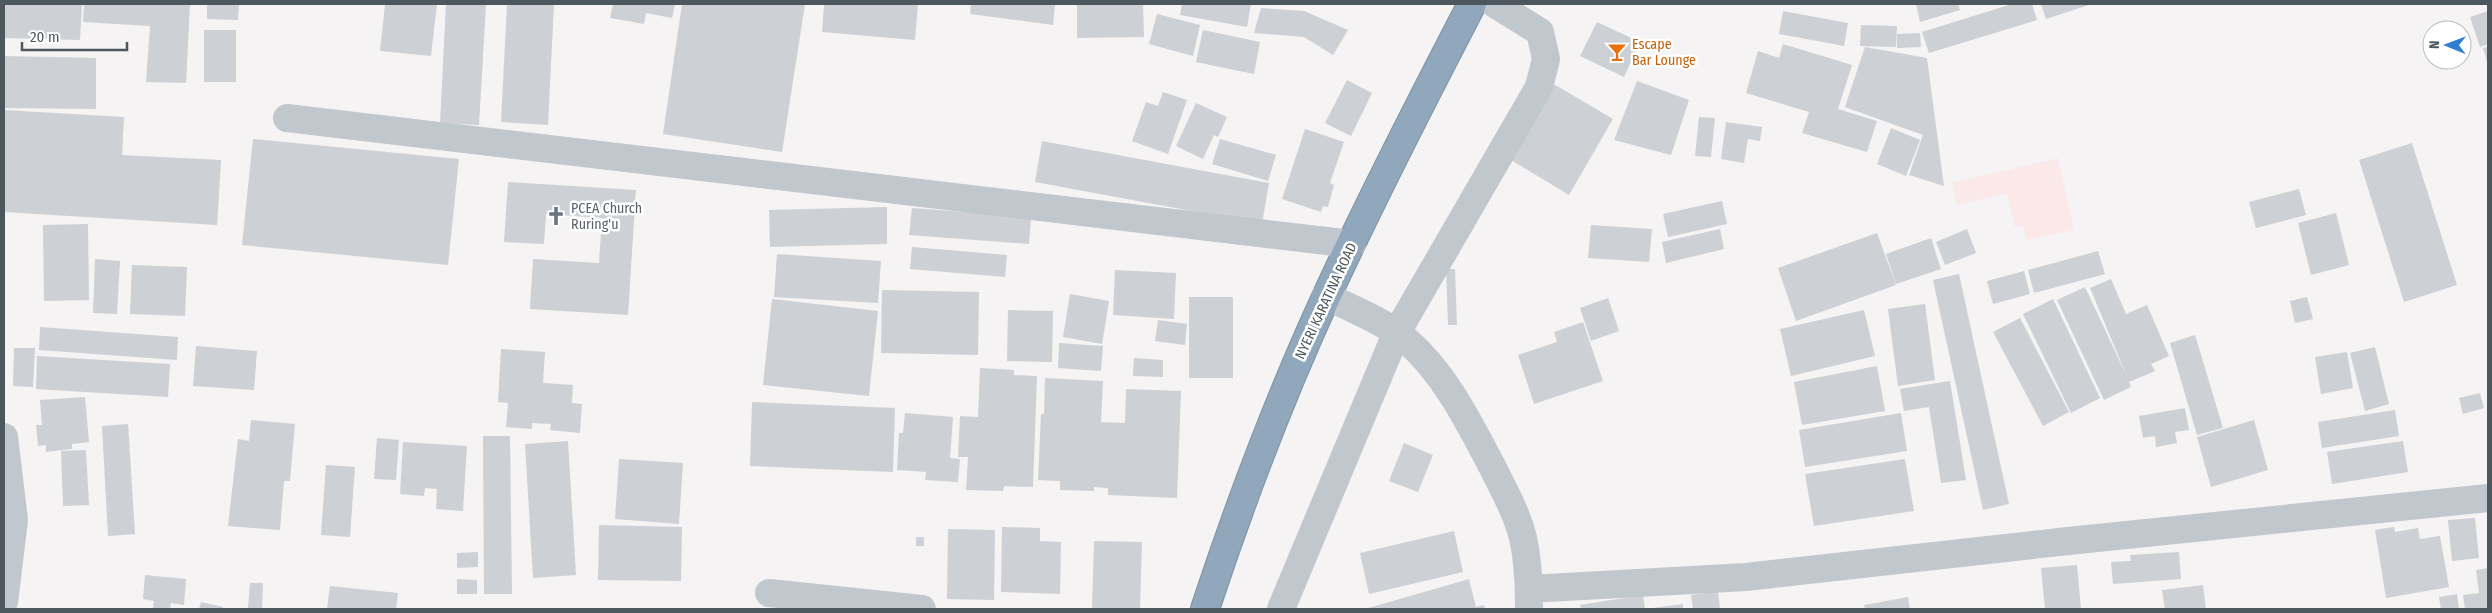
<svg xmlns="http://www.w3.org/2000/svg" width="2492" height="613" viewBox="0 0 2492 613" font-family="'Fira Sans Condensed',sans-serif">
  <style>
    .medical { fill: #fae9e8 }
    .building { fill: #cdd0d4 }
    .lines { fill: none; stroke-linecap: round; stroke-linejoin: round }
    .highway-casing { stroke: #7c92a7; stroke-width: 30 }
    .minor { stroke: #c0c7cd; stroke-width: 28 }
    .highway { stroke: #91a7bb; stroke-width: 28 }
    .labels { text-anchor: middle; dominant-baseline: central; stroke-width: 5; stroke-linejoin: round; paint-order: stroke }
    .food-label { font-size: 14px; fill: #c56008; stroke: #fff; text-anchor: start }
    .worship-label { font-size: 14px; fill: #5b616d; stroke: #fff; text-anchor: start }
    .street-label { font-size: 14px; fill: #4c575e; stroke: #fff }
  </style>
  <rect width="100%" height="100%" fill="#f5f3f3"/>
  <path class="medical" d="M2058 158 2074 230 2027 240 2023 226 2015 227 2007 193 1957 205 1952 183Z"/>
  <path class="building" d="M4 4H82L80 40 4 38Z
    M84 4H190L186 83 146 82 150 26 83 22Z
    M207 4H239L238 20 207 19Z
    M385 4H437L431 56 380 51Z
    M446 4H486L479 125 440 123Z
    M507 4H554L548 125 501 122Z
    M613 4H675L672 18 646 13 644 24 610 18Z
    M682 4H805L782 152 663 134Z
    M824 4H918L915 40 822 32Z
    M971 4H1055L1053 25 970 14Z
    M1077 4H1143L1144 37 1077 38Z
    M1182 4H1251L1247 27 1180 15Z
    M1916 4H1958L1960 10 1920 22Z
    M2012 4H2032L2037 20 1929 53 1922 32Z
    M2041 4H2092L2046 19Z
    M1261 8 1304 11 1348 30 1333 55 1304 37 1254 33Z
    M1783 11 1848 23 1844 46 1779 34Z
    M2488 11V44L2480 47 2470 17Z
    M1157 14 1200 25 1193 56 1149 44Z
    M1597 22 1640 42 1624 77 1580 56Z
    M1861 25 1897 26 1896 47 1860 46Z
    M204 30H236V82H204Z
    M1203 30 1260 42 1254 74 1196 62Z
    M1920 33 1921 47 1897 48V34Z
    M1783 44 1852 65 1838 109 1877 121 1867 152 1802 133 1809 112 1746 93 1758 51 1779 58Z
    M1865 47 1927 58 1944 186 1909 175 1923 135 1845 107Z
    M2488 47V65L2483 48Z
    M4 56 96 58V109L4 108Z
    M1347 80 1372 93 1351 136 1325 123Z
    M1637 81 1689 100 1671 155 1614 140Z
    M1552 83 1613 119 1569 195 1508 158Z
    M1163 92 1187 100 1168 154 1132 141 1146 102 1158 106Z
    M1196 103 1227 117 1218 137 1214 135 1203 159 1176 146Z
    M4 110 124 117 122 155 221 160 217 225 4 212Z
    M1699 117 1715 118 1711 157 1695 156Z
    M1726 122 1762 127 1760 141 1748 139 1744 163 1721 159Z
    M1891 128 1920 140 1906 176 1877 164Z
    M1305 129 1344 142 1330 183 1334 185 1328 207 1323 206 1321 212 1282 199Z
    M253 139 459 159 448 265 242 245Z
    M1220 139 1276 155 1268 181 1212 164Z
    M1042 141 1269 183 1262 224 1035 182Z
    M2412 143 2457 285 2404 302 2359 160Z
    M508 182 636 190 628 315 530 309 533 259 599 263 602 218 546 214 544 244 504 242Z
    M2299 189 2306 215 2256 228 2249 202Z
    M1722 201 1727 224 1668 237 1663 214Z
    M887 207V244L770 247 769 210Z
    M912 208 1031 217 1029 244 909 235Z
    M2336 213 2349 265 2311 275 2298 223Z
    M88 224 89 300 44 301 43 225Z
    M1591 225 1652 229 1649 262 1588 258Z
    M1720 229 1724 249 1666 263 1662 242Z
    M1967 229 1976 253 1945 265 1936 242Z
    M1877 233 1896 285 1796 321 1778 268Z
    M1931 238 1941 269 1896 284 1886 254Z
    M912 247 1007 255 1005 277 910 269Z
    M2098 251 2105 274 2034 293 2028 270Z
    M777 254 881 261 878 303 774 297Z
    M95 259 120 261 117 314 93 313Z
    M132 265 187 267 185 316 130 314Z
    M1446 269H1455L1457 325H1448Z
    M1115 270 1176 273 1174 319 1113 315Z
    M2024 271 2030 294 1993 304 1987 281Z
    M1959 274 2009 504 1983 510 1933 280Z
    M2111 279 2126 314 2147 305 2169 356 2151 364 2155 371 2129 382 2131 387 2104 400 2057 300 2085 287 2128 379 2090 288Z
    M882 290 979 292 978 355 881 353Z
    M1070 294 1109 301 1102 344 1063 337Z
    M1189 297H1233V378H1189Z
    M2307 297 2313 319 2295 323 2290 301Z
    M1608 298 1619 331 1591 341 1580 308Z
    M772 299 878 311 869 396 763 385Z
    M2053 299 2100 398 2071 413 2023 314Z
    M1925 304 1935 380 1898 386 1888 309Z
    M1008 310 1053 311 1052 362 1007 361Z
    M1864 310 1875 356 1791 376 1780 329Z
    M2020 318 2069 412 2043 426 1993 332Z
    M1158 320 1187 324 1185 345 1155 341Z
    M1583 322 1603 381 1534 404 1518 355 1557 342 1554 332Z
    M40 327 178 337 177 360 39 350Z
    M2195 335 2223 428 2197 435 2170 343Z
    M1059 343 1103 346 1101 371 1058 368Z
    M196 346 257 351 254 390 193 386Z
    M2375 347 2389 404 2365 411 2350 353Z
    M14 348H35L33 387 13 386Z
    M501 349 545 352 543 383 573 385 572 403 582 404 580 433 550 430 551 424 532 423V429L506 427 508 403 498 402Z
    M2347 352 2353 388 2321 394 2315 357Z
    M37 356 170 364 168 397 36 389Z
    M1134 358 1163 360V377L1133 376Z
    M1877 366 1885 411 1802 425 1794 382Z
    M980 368 1014 370V375L1037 376 1033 487 1004 486 1003 491 966 490 968 457H958L960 416 978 417Z
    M1045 378 1103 381 1101 422 1125 423 1126 389 1181 391 1177 498 1108 495V488L1094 487V491L1060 490V481L1038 480 1041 414H1044Z
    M1950 381 1966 480 1941 483 1929 407 1904 411 1900 389Z
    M2480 393 2484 408 2463 414 2459 398Z
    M85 397 89 442 72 444V449L46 452V445L38 446 36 425H42L40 400Z
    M752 402 895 408 893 472 750 466Z
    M2185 408 2189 430 2175 432 2177 443 2156 447 2155 436 2143 438 2139 416Z
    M2395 410 2399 436 2322 448 2318 422Z
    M905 413 953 417 950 458 960 459 958 482 925 480 926 472 897 470 899 433H903Z
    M1901 413 1907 451 1805 467 1799 430Z
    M251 420 295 424 290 481H284L280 530 228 526 238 439 249 441Z
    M2254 420 2268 470 2211 487 2197 437Z
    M128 424 135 534 108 536 102 426Z
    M483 436H510L512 594H484Z
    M377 438 399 440 396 480 374 479Z
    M568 441 576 575 533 578 525 444Z
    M2403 441 2408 472 2332 484 2327 452Z
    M403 442 467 446 463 511 436 509 437 489 425 488 424 496 400 494Z
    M1404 443 1433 455 1418 492 1389 481Z
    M86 450 89 505 63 506 61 451Z
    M619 459 683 463 679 524 615 519Z
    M1905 459 1914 511 1814 526 1805 474Z
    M326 465 355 467 350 537 321 535Z
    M2475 518 2479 558 2452 561 2448 520Z
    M599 525 682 527 681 581 598 580Z
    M1002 527 1040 528V541L1061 542 1060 594 1001 592Z
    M2394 527 2395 532 2418 528 2420 539 2440 536 2449 587 2386 598 2375 530Z
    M948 529 995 530 994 600 947 599Z
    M1454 531 1463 572 1369 594 1360 553Z
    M916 537H924V546H916Z
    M1094 541 1142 542 1140 609H1092Z
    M478 552V567L457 568V553Z
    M2179 552 2181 579 2113 584 2111 562 2131 561 2130 555Z
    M2077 565 2081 609H2045L2041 568Z
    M2488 568V609H2465L2463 595 2479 593 2476 570Z
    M145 575 186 579 184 605 171 603 170 609H153L154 601 143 599Z
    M457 579 477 580V594H457Z
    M1469 579 1476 607 1484 605 1485 609H1365Z
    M250 583H263L262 609H248Z
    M2203 585 2206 609H2165L2162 590Z
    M330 586 398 593 396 609H327Z
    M1718 591 1720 609H1693L1691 595Z
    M2457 594 2459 609H2441L2439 597Z
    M1643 595 1645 609H1581L1580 605Z
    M1908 597 1910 609H1865L1864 605Z
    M201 602 223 607 222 609H199Z
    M1683 604V609H1653V608Z"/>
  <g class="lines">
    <g class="highway-casing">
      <path id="highway" d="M1205 609C1240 503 1280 397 1327 295 1372 197 1422 100 1472 4"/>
    </g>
    <path class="minor" d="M287 118 1352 244
      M1326 296C1353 309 1383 321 1406 340 1445 373 1469 423 1493 468 1504 491 1517 513 1523 538 1528 560 1529 586 1529 609
      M4 437 14 520 4 602
      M1529 589 1746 577 2068 541 2488 498
      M769 593 922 609
      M1281 609 1396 334 1539 87 1546 59 1540 32 1495 4"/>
    <use href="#highway" class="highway"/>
  </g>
  <defs>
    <g id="bar-bare" transform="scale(1.5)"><path d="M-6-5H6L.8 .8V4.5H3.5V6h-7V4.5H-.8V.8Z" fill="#e8710a" stroke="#fff" stroke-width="2.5" paint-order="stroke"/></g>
    <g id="church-bare" transform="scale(1.5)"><path d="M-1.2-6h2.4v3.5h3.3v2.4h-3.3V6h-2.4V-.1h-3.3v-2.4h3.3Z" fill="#6b7280" stroke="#fff" stroke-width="2.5" paint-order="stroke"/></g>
  </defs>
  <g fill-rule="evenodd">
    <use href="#bar-bare" x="1617" y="52"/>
    <use href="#church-bare" x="556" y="216"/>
  </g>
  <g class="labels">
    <g class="food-label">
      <text x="1632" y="44">Escape<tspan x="1632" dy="16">Bar Lounge</tspan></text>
    </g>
    <g class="worship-label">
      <text x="571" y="208">PCEA Church<tspan x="571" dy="16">Ruring'u</tspan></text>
    </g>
    <g class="street-label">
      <text transform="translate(1326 301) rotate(-65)">NYERI KARATINA ROAD</text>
    </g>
  </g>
  <rect width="2492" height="613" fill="none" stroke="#4c575e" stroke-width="10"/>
  <g transform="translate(2447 45) rotate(271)"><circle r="24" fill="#ffffff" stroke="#b7bcbf"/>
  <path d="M0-4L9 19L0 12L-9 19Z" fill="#307ed1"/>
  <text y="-8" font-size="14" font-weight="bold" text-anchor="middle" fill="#4c575e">N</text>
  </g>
  <path d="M22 42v8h105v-8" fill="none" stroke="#4c575e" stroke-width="2.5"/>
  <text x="30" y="42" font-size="15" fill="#4c575e" stroke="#ffffff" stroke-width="4" paint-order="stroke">20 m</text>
</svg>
